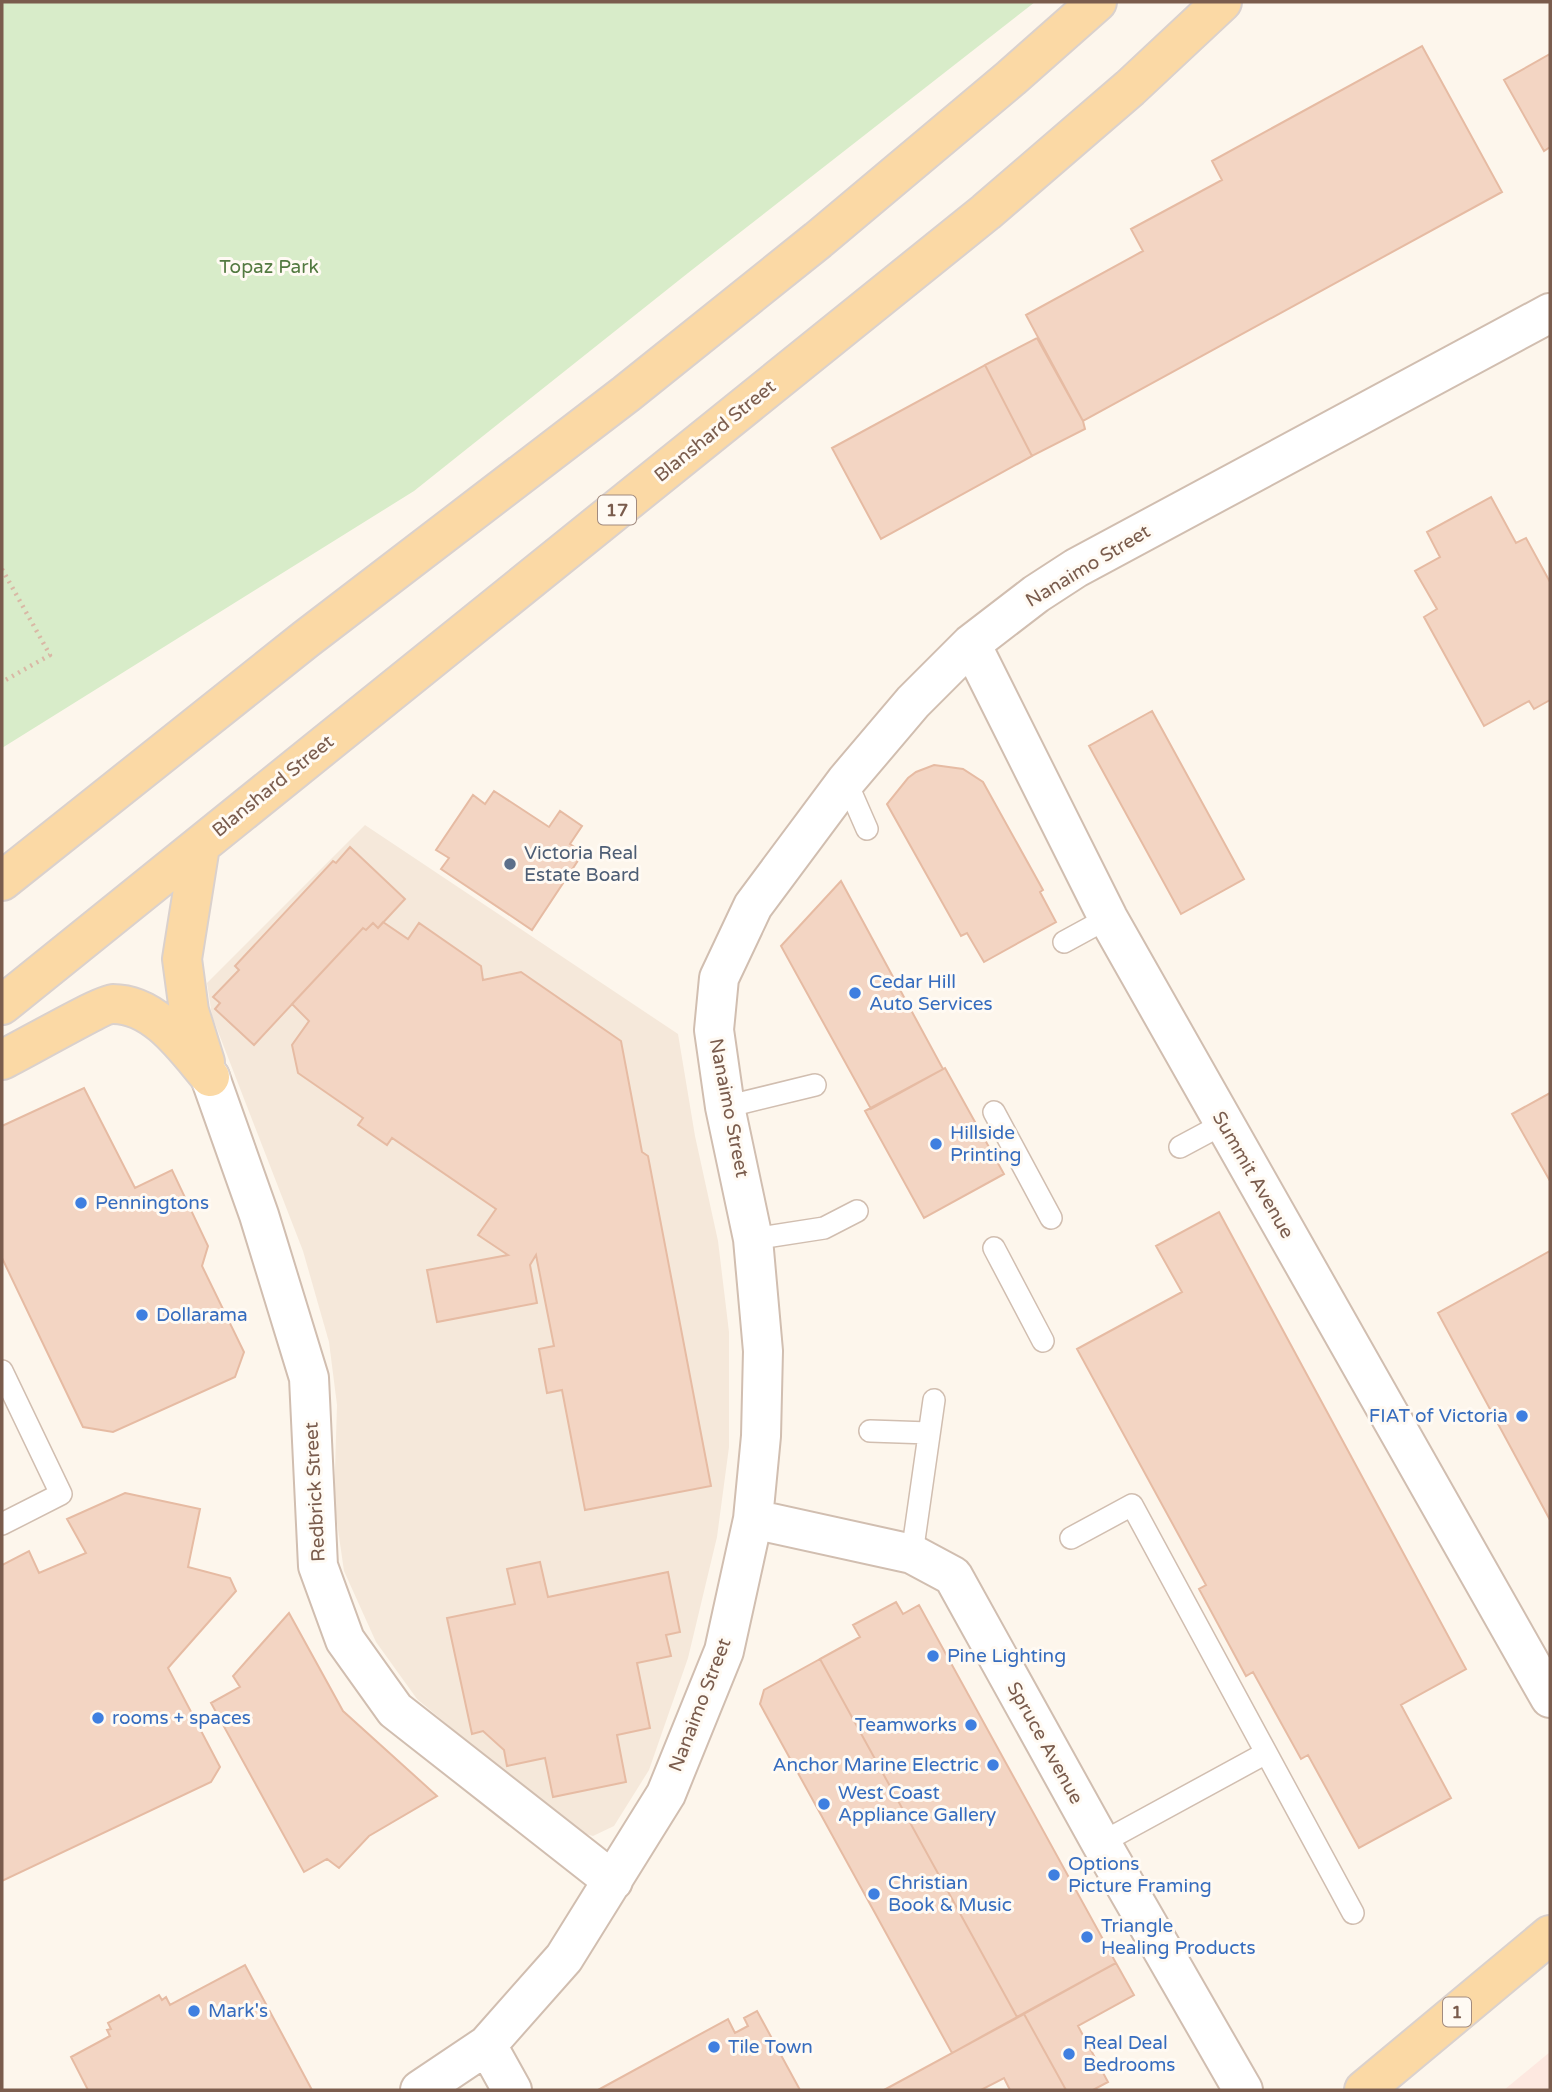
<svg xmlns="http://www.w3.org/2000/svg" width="1552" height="2092" viewBox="0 0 1552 2092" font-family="'Varela Round',sans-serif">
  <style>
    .residential { fill: #f5e8da }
    .commercial { fill: #fde8e0 }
    .green { fill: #d8ecc9 }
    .building { fill: #f3d5c3; stroke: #e6bba3; stroke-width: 2 }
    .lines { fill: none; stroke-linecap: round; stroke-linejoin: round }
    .service-casing { stroke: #d1beb0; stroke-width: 24 }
    .minor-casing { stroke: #d1beb0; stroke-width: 42 }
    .primary-casing { stroke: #dad1cd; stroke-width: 42 }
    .path { stroke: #d9b8a5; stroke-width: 4.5; stroke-dasharray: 2 5; stroke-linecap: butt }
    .service { stroke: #fff; stroke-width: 21 }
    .minor { stroke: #fff; stroke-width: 38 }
    .primary { stroke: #fbd9a5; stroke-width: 38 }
    .service-dot { fill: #5c6f8a; stroke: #fffaf3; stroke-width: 2.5 }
    .shop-dot { fill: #3f7fe0; stroke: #fffaf3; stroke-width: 2.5 }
    .labels { text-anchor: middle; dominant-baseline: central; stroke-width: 6; stroke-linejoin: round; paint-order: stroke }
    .shield { fill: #fffaf3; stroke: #a28b7f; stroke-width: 2 }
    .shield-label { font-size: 18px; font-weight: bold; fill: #7a5c4d }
    .park-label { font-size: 19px; fill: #537a41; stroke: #fffaf3 }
    .street-label { font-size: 19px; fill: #7a5c4d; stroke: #fffaf3 }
    .service-label { font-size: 19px; fill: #4e5e75; stroke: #fffaf3; text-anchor: start }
    .shop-label { font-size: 19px; fill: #366cbe; stroke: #fffaf3; text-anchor: start }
  </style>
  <rect width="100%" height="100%" fill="#fdf6ec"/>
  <path class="residential" d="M365 825 678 1034 695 1136 718 1241 729 1332V1447L717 1537 688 1658 649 1770 614 1826 593 1836 572 1830 417 1699 376 1642 344 1571 334 1502 337 1405 329 1342 303 1251 212 1016 207 983Z"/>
  <path class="commercial" d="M1550 2052V2090H1504Z"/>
  <path class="green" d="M2 2H1035L688 273 414 491 2 748Z"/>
  <path class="building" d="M1422 46 1502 192 1083 421 1026 315 1143 251 1131 229 1222 180 1212 161Z
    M1550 54V147L1544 151 1504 80Z
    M1037 338 1083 421 1085 429 1032 456 985 365Z
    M985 365 1032 456 881 539 832 448Z
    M1491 497 1516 543 1526 538 1550 582V700L1534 709 1529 701 1484 726 1424 617 1437 609 1415 571 1440 557 1427 532Z
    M1152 711 1244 879 1181 914 1089 746Z
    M934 765 963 769 983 782 1043 890 1040 892 1056 922 984 962 967 933 961 936 887 804 908 778 916 772Z
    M494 791 549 827 560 811 582 826 570 844 583 853 532 930 441 869 449 858 436 850 473 795 485 804Z
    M350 847 405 899 378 928 373 923 366 930 363 928 254 1045 215 1009 220 1003 213 997 239 970 235 966 333 861 336 863Z
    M841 881 943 1069 871 1109 781 946Z
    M383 922 408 939 419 923 481 966 483 980 521 972 621 1041 642 1152 648 1156 711 1486 585 1510 562 1390 547 1393 539 1349 554 1346 536 1255 530 1265 537 1303 437 1322 427 1270 508 1255 478 1235 496 1209 392 1138 387 1145 358 1125 363 1118 298 1073 292 1045 309 1021 292 1004 363 928 366 930 373 923 378 928Z
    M945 1068 1004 1174 924 1218 865 1111Z
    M84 1088 135 1188 172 1170 208 1246 202 1266 244 1352 235 1377 113 1432 83 1427 2 1258V1126Z
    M1550 1093V1181L1512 1114Z
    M1219 1212 1466 1669 1401 1705 1451 1798 1359 1848 1308 1755 1301 1759 1253 1672 1246 1676 1199 1589 1206 1585 1077 1349 1182 1292 1156 1246Z
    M1550 1251V1520L1438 1313Z
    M125 1493 200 1509 188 1567 230 1578 236 1591 168 1668 220 1767 211 1782 2 1881V1565L29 1551 39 1573 86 1553 67 1519Z
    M540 1562 548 1597 668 1572 680 1632 666 1635 671 1656 637 1663 650 1728 617 1735 626 1782 553 1797 545 1758 507 1766 504 1750 483 1731 472 1734 447 1618 515 1604 507 1569Z
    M896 1602 903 1614 919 1605 1116 1963 1017 2017 820 1659 860 1637 853 1625Z
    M289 1613 343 1711 437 1796 369 1836 339 1868 327 1859 304 1872 211 1703 240 1687 233 1676Z
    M820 1659 1017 2017 952 2053 760 1704 764 1690Z
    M1116 1963 1134 1995 1078 2026 1108 2082 1093 2090H1066L1024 2014Z
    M245 1965 312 2090H88L71 2057 110 2036 107 2030 111 2029 108 2023 159 1995 162 2000 166 1997 170 2005Z
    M757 2011 800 2090H598L728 2019 735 2033 748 2026 744 2018Z
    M1024 2014 1066 2090H1010L1004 2078 981 2090H884Z"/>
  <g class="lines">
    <g class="service-casing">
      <path id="service" d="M846 781 867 829
        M1064 942 1108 918
        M725 1107 815 1085
        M994 1112 1051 1218
        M1180 1147 1223 1124
        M753 1239 824 1228 857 1211
        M994 1248 1043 1341
        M2 1371 61 1494 2 1524
        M870 1431 929 1433
        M1071 1538 1132 1505 1353 1913
        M912 1554 934 1400
        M1101 1843 1266 1753"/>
    </g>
    <g class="minor-casing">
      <path id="minor" d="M971 644 1108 918 1550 1698
        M210 1077 259 1215 309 1378 318 1566 345 1640 395 1710 613 1881
        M753 1519 912 1554 953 1576 1101 1843 1243 2090
        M487 2045 512 2090
        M420 2090 487 2045 564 1958 666 1794 724 1651 753 1519 761 1436 763 1351 753 1239 725 1107 714 1030 719 978 753 906 846 781 913 702 971 644 1036 594 1076 568 1550 313"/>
    </g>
    <g class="primary-casing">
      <path id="primary" d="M200 846 182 959 189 1011 205 1062
        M2 881 306 639 626 394 818 240 1011 78 1097 2
        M2 1005 986 212 1130 88 1222 2
        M2 1060C19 1052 102 1004 113 1004 156 1004 186 1049 210 1077
        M1364 2090 1550 1935"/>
    </g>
    <path class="path" d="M2 569 50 655 2 682"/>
    <use href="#service" class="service"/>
    <use href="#minor" class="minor"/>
    <use href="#primary" class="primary"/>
  </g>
  <circle class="service-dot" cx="510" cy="864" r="7"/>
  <g class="shop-dot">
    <circle cx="855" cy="993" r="7"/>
    <circle cx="936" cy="1144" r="7"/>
    <circle cx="81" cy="1203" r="7"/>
    <circle cx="142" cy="1315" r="7"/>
    <circle cx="1522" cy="1416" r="7"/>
    <circle cx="933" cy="1656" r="7"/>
    <circle cx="98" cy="1718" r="7"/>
    <circle cx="971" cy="1725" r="7"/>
    <circle cx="993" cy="1765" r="7"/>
    <circle cx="824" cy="1804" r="7"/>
    <circle cx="1054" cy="1875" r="7"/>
    <circle cx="874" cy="1894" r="7"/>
    <circle cx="1087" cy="1937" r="7"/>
    <circle cx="194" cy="2011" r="7"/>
    <circle cx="714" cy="2047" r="7"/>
    <circle cx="1069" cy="2054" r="7"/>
  </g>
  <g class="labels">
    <g class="shield">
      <rect x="598" y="495.5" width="38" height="29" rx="5"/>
      <rect x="1443" y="1997.5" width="28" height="29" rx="5"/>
    </g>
    <g class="shield-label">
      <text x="617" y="510">17</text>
      <text x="1457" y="2012">1</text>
    </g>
    <g class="park-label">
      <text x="269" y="267">Topaz Park</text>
    </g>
    <g class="street-label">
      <text transform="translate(715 431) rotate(-39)">Blanshard Street</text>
      <text transform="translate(1088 566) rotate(-31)">Nanaimo Street</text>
      <text transform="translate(273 786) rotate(-39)">Blanshard Street</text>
      <text transform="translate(729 1108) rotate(79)">Nanaimo Street</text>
      <text transform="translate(1253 1175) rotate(60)">Summit Avenue</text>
      <text transform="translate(315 1492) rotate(-93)">Redbrick Street</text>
      <text transform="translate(700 1705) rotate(-69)">Nanaimo Street</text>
      <text transform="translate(1045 1743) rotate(61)">Spruce Avenue</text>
    </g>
    <g class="service-label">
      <text x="524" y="853">Victoria Real<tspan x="524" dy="22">Estate Board</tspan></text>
    </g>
    <g class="shop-label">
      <text x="869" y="982">Cedar Hill<tspan x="869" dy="22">Auto Services</tspan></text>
      <text x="950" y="1133">Hillside<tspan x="950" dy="22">Printing</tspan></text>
      <text x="95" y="1203">Penningtons</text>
      <text x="156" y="1315">Dollarama</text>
      <text x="1508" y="1416" text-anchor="end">FIAT of Victoria</text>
      <text x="947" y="1656">Pine Lighting</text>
      <text x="112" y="1718">rooms + spaces</text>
      <text x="957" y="1725" text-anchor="end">Teamworks</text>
      <text x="979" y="1765" text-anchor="end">Anchor Marine Electric</text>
      <text x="838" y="1793">West Coast<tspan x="838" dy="22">Appliance Gallery</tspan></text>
      <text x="1068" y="1864">Options<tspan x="1068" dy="22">Picture Framing</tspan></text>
      <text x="888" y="1883">Christian<tspan x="888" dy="22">Book &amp; Music</tspan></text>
      <text x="1101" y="1926">Triangle<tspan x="1101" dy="22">Healing Products</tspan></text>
      <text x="208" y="2011">Mark's</text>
      <text x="1083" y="2043">Real Deal<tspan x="1083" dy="22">Bedrooms</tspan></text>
      <text x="728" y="2047">Tile Town</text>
    </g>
  </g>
  <rect width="1552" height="2092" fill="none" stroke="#7a5c4d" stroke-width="7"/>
</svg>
